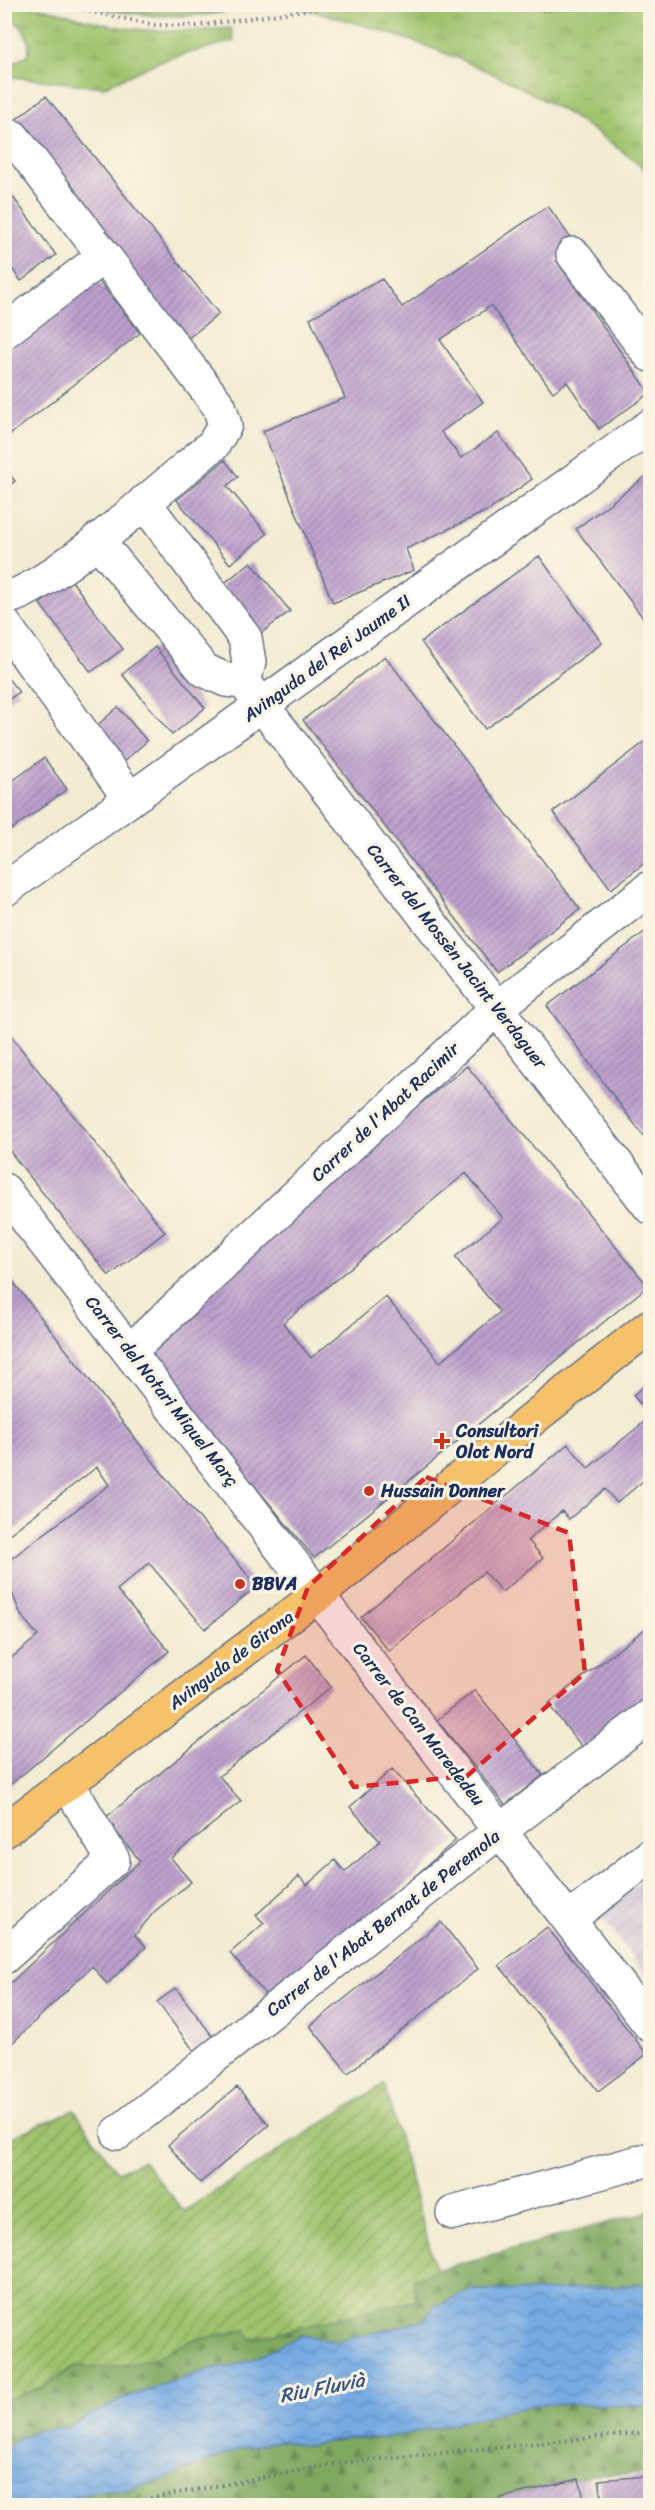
<svg xmlns="http://www.w3.org/2000/svg" width="655" height="2510" viewBox="0 0 655 2510" font-family="Sriracha,sans-serif">
  <style>
    .industrial { fill: url(#industrial-furrows) }
    .grass { fill: url(#grass-tufts); stroke: #5d7966; stroke-width: 1.5 }
    .forest { fill: url(#forest-firs); stroke: #4d6c5f; stroke-width: 1.5 }
    .garden { fill: url(#garden-furrows); stroke: #5d7966; stroke-width: 1.5 }
    .water { fill: url(#water-waves); stroke: #486ca0; stroke-width: 1.5 }
    .building { fill: url(#building-hatch); fill-rule: evenodd }
    .lines { fill: none; stroke-linecap: round; stroke-linejoin: round }
    .minor-casing { stroke: #677187; stroke-width: 36 }
    .major-casing { stroke: #677187; stroke-width: 36 }
    .path { stroke: #677187; stroke-width: 4; stroke-dasharray: 1.5 4.5; stroke-linecap: butt }
    .minor { stroke: #fff; stroke-width: 33 }
    .major { stroke: #f5c16b; stroke-width: 33 }
    .marked { fill: #d62828; fill-opacity: 0.2; stroke: #d62828; stroke-width: 4.5; stroke-dasharray: 12 8; stroke-linejoin: round }
    .poi-dot { fill: #c8321e; stroke: #fcf5e5; stroke-width: 2 }
    .labels { text-anchor: middle; dominant-baseline: central; stroke-width: 6; stroke-linejoin: round; paint-order: stroke }
    .street-label { font-size: 18px; fill: #1b2f5e; stroke: #fcf5e5 }
    .poi-label { font-size: 18px; font-weight: bold; fill: #1b2f5e; stroke: #fcf5e5; text-anchor: start }
    .water-label { font-size: 20px; font-style: italic; fill: #365486; stroke: #fcf5e5 }
  </style>
  <defs>
    <pattern id="industrial-furrows" width="10" height="10" patternUnits="userSpaceOnUse" patternTransform="scale(1.5)"><rect width="10" height="10" fill="#ccbfd4"/><path d="M-1 1l2-2M0 10L10 0M9 11l2-2" fill="none" stroke="#afa4b8"/></pattern>
    <pattern id="grass-tufts" width="24" height="20" patternUnits="userSpaceOnUse" patternTransform="scale(1.5)"><rect width="24" height="20" fill="#9fc36d"/><path d="M3 7l-1-3M5 7V3M7 7l1-3M15 17l-1-3M17 17v-4M19 17l1-3" fill="none" stroke="#819f5d"/></pattern>
    <pattern id="forest-firs" width="22" height="20" patternUnits="userSpaceOnUse" patternTransform="scale(1.5)"><rect width="22" height="20" fill="#7fa960"/><path d="M5 1l3.5 6h-7zM16 11l3.5 6h-7z" fill="#678a52"/></pattern>
    <pattern id="garden-furrows" width="10" height="10" patternUnits="userSpaceOnUse" patternTransform="scale(1.5)"><rect width="10" height="10" fill="#9fc36d"/><path d="M-1 1l2-2M0 10L10 0M9 11l2-2" fill="none" stroke="#819f5d"/></pattern>
    <pattern id="water-waves" width="16" height="10" patternUnits="userSpaceOnUse" patternTransform="scale(1.5)"><rect width="16" height="10" fill="#76aae3"/><path d="M0 5q4-4 8 0t8 0" fill="none" stroke="#608bbb"/></pattern>
    <pattern id="building-hatch" width="6" height="6" patternUnits="userSpaceOnUse" patternTransform="scale(1.5)"><rect width="6" height="6" fill="#bda0cd"/><path d="M-1 1l2-2M0 6l6-6M5 7l2-2" fill="none" stroke="#9983aa"/></pattern>
  </defs>
  <rect width="100%" height="100%" fill="#fcf5e5"/>
  <filter id="ink" filterUnits="userSpaceOnUse"><feTurbulence type="fractalNoise" baseFrequency=".0167" numOctaves="2"/><feDisplacementMap in="SourceGraphic" scale="12" xChannelSelector="R" yChannelSelector="G"/><feConvolveMatrix kernelMatrix="1 2 1 2 8 2 1 2 1" color-interpolation-filters="sRGB"/></filter>
  <filter id="wash" filterUnits="userSpaceOnUse"><feTurbulence type="fractalNoise" baseFrequency=".008" numOctaves="4" result="noise"/><feDisplacementMap in="SourceGraphic" scale="24" xChannelSelector="R" yChannelSelector="G"/><feGaussianBlur stdDeviation="1.35" result="paint"/><feColorMatrix in="noise" values="0 0 0 0 0 0 0 0 0 0 0 0 0 0 0 0 0 1.4 0 .05"/><feComposite in="paint" operator="in"/></filter>
  <g filter="url(#wash)">
    <rect width="100%" height="100%" fill="#f3ecd3"/>
    <path class="industrial" d="M650 1874V1981L600 1915Z
      M588 2476 595 2505 476 2506 500 2498Z"/>
    <path class="grass" d="M5 4C43 4 81 20 119 27 157 33 193 32 231 28L234 41 160 61 104 87 5 76V64L14 63 28 55C32 36 22 24 5 15Z
      M286 5H650V174C549 86 416 34 286 5Z"/>
    <path class="forest" d="M88 5H268C200 18 156 22 88 5Z
      M650 2211V2287L640 2284 545 2291 471 2290 434 2307 426 2318 418 2322 337 2342 301 2335 256 2358 230 2367 210 2369 129 2396 67 2427 36 2431 20 2437 5 2450V2400L43 2387 76 2366 93 2368 150 2360 189 2341 245 2330 251 2339 416 2300V2291L412 2279 436 2270Z
      M611 2403 650 2406V2474L592 2475 476 2505 55 2506 94 2492 127 2490 164 2479 239 2449 280 2441 307 2446 348 2438H388L538 2404Z"/>
    <path class="garden" d="M384 2084 436 2270 413 2279 416 2300 251 2339 245 2330 189 2341 150 2360 110 2368 75 2366 43 2387 5 2400V2140L74 2110 117 2172 143 2161 184 2211Z"/>
    <path class="water" d="M640 2284 650 2287V2406L538 2404 388 2438H348L307 2446 280 2441 239 2449 164 2479 127 2490 94 2492 55 2505H5V2450L20 2437 36 2431 67 2427 129 2396 210 2369 230 2367 256 2358 301 2335 337 2342 418 2322 426 2318 434 2307 471 2290 545 2291Z"/>
    <g id="blocks">
      <path class="building" d="M46 96 219 314 187 339 14 121Z
        M4 185 56 255 21 281 4 258Z
        M548 206 577 247 556 260 650 393 599 429 567 382 553 392 491 306 440 340 483 402 441 432 461 458 498 433 532 479 489 510 406 549 414 570 333 603 263 431 345 398 310 318 382 279 402 307Z
        M97 279 140 333 11 434 8 430 5 432V351Z
        M225 460 238 477 227 486 267 534 230 564 177 500Z
        M4 467 15 481 4 489Z
        M650 473V627L576 529Z
        M539 556 602 643 485 729 421 642Z
        M251 562 290 611 260 634 222 585Z
        M71 580 123 649 91 672 40 604Z
        M155 647 205 708 172 735 122 674Z
        M385 656 580 909 497 972 303 720Z
        M4 674 19 692 4 703Z
        M118 707 147 741 122 763 93 729Z
        M650 738V859L611 889 553 812Z
        M44 758 67 789 4 835V773L11 782Z
        M650 928V1145L547 1006Z
        M4 1027 165 1232 109 1276 4 1144Z
        M467 1066 648 1286 314 1558 133 1337ZM466 1173 503 1218 455 1257 500 1312 440 1362 386 1297 311 1358 283 1323Z
        M4 1270 173 1487 257 1586 205 1629 149 1563 117 1590 169 1651 4 1790V1664L38 1636 21 1615 7 1581 4 1564 109 1485 97 1467 4 1538Z
        M650 1381V1416L633 1395Z
        M650 1417V1475L617 1503 605 1489 569 1519 562 1511 528 1540 543 1558 502 1592 484 1572 389 1651 361 1617 568 1444 588 1468Z
        M650 1625V1696L583 1748 548 1704Z
        M306 1655 331 1687 219 1776 241 1801 171 1858 191 1882 155 1911 135 1935 146 1947 107 1984 92 1966 4 2051V1989L140 1861 105 1818Z
        M475 1690 543 1775 505 1805 437 1720Z
        M392 1769 456 1840 272 2002 230 1953 264 1923 256 1915 299 1876 307 1885 335 1860 345 1872 380 1841 350 1807Z
        M441 1922 478 1969 348 2073 310 2026Z
        M547 1927 647 2054 598 2091 499 1965Z
        M176 1988 214 2038 195 2052 157 2002Z
        M237 2087 269 2125 200 2183 168 2145Z
        M648 2476H650V2506H603L599 2480Z
        M579 2479 586 2506H501L500 2498Z"/>
    </g>
  </g>
  <g filter="url(#ink)">
    <use href="#blocks" fill-opacity="0" stroke="#677187" stroke-width="1.5"/>
    <g class="lines">
      <g class="minor-casing">
        <path id="minor" d="M573 254 650 355
          M4 332 104 256
          M144 502 245 638 249 662 244 682 650 1207
          M97 540 204 670 226 680 244 682
          M4 598C43 595 176 475 213 445L225 425 219 406 13 137
          M4 624 130 799
          M4 890 650 426
          M4 1190 650 2025
          M131 1350 497 1008 650 888
          M569 1919 650 1856
          M4 1957 113 1860 68 1784
          M118 2133 501 1830 650 1716
          M453 2213 650 2159"/>
      </g>
      <g class="major-casing">
        <path id="major" d="M4 1831 319 1594 536 1416 650 1326"/>
      </g>
      <path class="path" d="M54 4 155 25 197 26 311 9 353 6 448 10H546L650 5
        M109 2506 341 2463 650 2432"/>
      <use href="#minor" class="minor"/>
      <use href="#major" class="major"/>
    </g>
  </g>
  <path class="marked" d="M426 1477 569 1533 585 1673 467 1776 354 1787 277 1670 308 1587Z"/>
  <g class="poi-dot">
    <path d="M439 1432h6v6h6v6h-6v6h-6v-6h-6v-6h6z"/>
    <circle cx="369" cy="1491" r="6"/>
    <circle cx="240" cy="1584" r="6"/>
  </g>
  <g class="labels">
    <g class="street-label">
      <text transform="translate(327 658) rotate(-36)">Avinguda del Rei Jaume II</text>
      <text transform="translate(457 956) rotate(52)">Carrer del Mossèn Jacint Verdaguer</text>
      <text transform="translate(385 1112) rotate(-43)">Carrer de l'Abat Racimir</text>
      <text transform="translate(162 1391) rotate(52)">Carrer del Notari Miquel Març</text>
      <text transform="translate(231 1660) rotate(-37)">Avinguda de Girona</text>
      <text transform="translate(419 1724) rotate(52)">Carrer de Can Marededeu</text>
      <text transform="translate(383 1923) rotate(-38)">Carrer de l'Abat Bernat de Peremola</text>
    </g>
    <g class="poi-label">
      <text x="456" y="1431">Consultori<tspan x="456" dy="21">Olot Nord</tspan></text>
      <text x="381" y="1491">Hussain Donner</text>
      <text x="252" y="1584">BBVA</text>
    </g>
    <g class="water-label">
      <text transform="translate(322 2388) rotate(-11)">Riu Fluvià</text>
    </g>
  </g>
  <rect width="655" height="2510" fill="none" stroke="#fcf5e5" stroke-width="24"/>
</svg>
